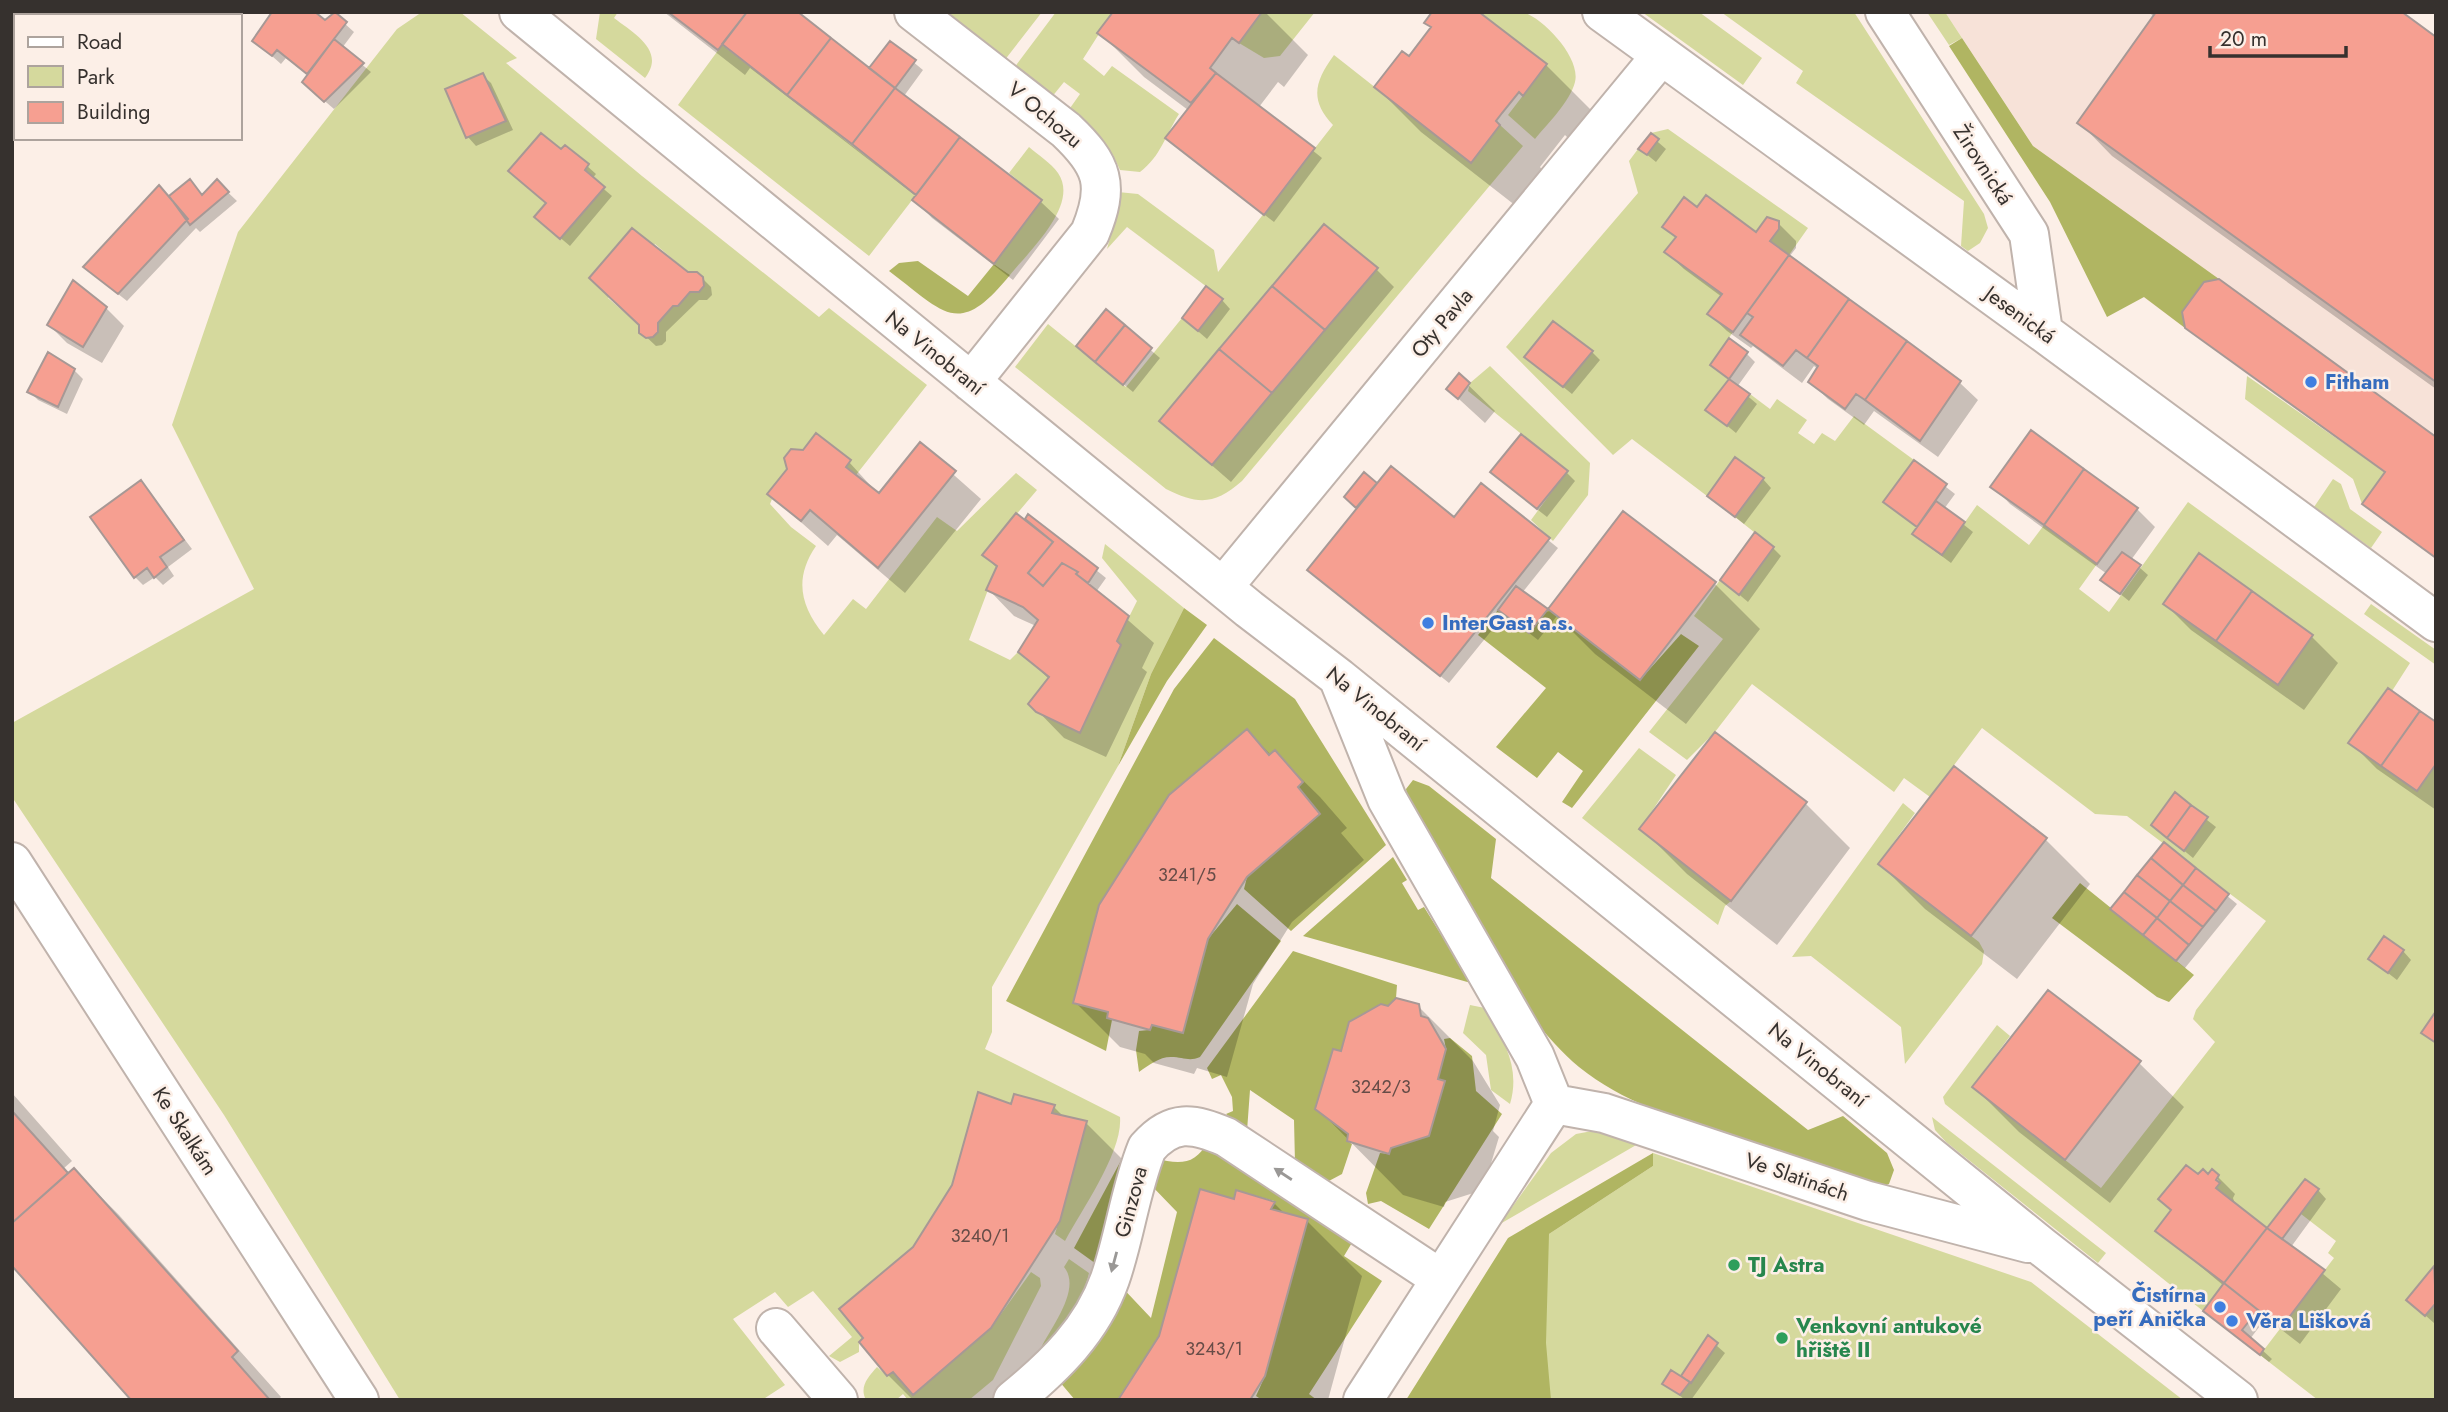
<svg xmlns="http://www.w3.org/2000/svg" width="2448" height="1412" viewBox="0 0 2448 1412" font-family="Jost,sans-serif">
  <style>
    .built { fill: #f7e2d8 }
    .green { fill: #d5d99d; fill-rule: evenodd }
    .forest { fill: #b0b562 }
    .shadow { fill: #0003 }
    .building { fill: #f69f91; stroke: #a79895; stroke-width: 2 }
    .lines { fill: none; stroke-linecap: round; stroke-linejoin: round }
    .street-casing { stroke: #c0b3ac; stroke-width: 42 }
    .street { stroke: #fff; stroke-width: 38 }
    .oneway { fill: #9a9896 }
    .shop-dot { fill: #3f7fe0; stroke: #fcefe7; stroke-width: 2.5 }
    .leisure-dot { fill: #2e9e5b; stroke: #fcefe7; stroke-width: 2.5 }
    .labels { text-anchor: middle; dominant-baseline: central; stroke-width: 5; stroke-linejoin: round; paint-order: stroke }
    .number-label { font-size: 18px; fill: #664c47 }
    .street-label { font-size: 21px; fill: #36312e; stroke: #fcefe7 }
    .shop-label { font-size: 21px; font-weight: bold; fill: #366cbe; stroke: #fcefe7; text-anchor: start }
    .leisure-label { font-size: 21px; font-weight: bold; fill: #27864d; stroke: #fcefe7; text-anchor: start }
  </style>
  <rect width="100%" height="100%" fill="#fcefe7"/>
  <path class="built" d="M1945 12H2402L2436 37V437L2219 279 2204 282 2182 312 2185 328 2122 281Z"/>
  <path class="green" d="M422 12H460L517 58 506 63 642 176 819 317 829 308 927 385 856 475 846 467 850 460 816 433 803 450 791 449 784 457 787 469 767 494 772 499 770 504 791 527 816 546C794 578 800 606 824 635L853 599 866 609 937 517 957 531 1016 473 1037 490 982 555 997 566 969 640 1010 660 1018 652 1049 677 1036 712 1080 732 1121 645 1117 641 1137 601 1102 558 1105 544 1184 608 1151 674 1118 766 992 987V1032L985 1049 1120 1117C1123 1152 1082 1209 1065 1241L1055 1234 1087 1122 1052 1113 1054 1106 1014 1094 1011 1104 978 1092 952 1185 913 1247 840 1309 863 1338 859 1342V1352L840 1362 829 1356 852 1337 813 1291 788 1307 775 1292 733 1319 785 1385 762 1400H400L224 1115 12 797V723L254 589 172 425 238 232 397 29ZM482 73H483L506 121 445 89ZM541 133 561 149 566 145 589 164 585 170 604 187 546 203 509 171ZM655 244 688 272H697L703 277 704 286 699 292H690L678 306H673L658 323V332L653 337 646 338 639 333V325L608 298Z
    M600 12H618L614 18C635 34 666 51 645 78L596 39Z
    M938 12H1042L1004 61Z
    M1056 12H1113L1083 59 1104 76 1112 66 1179 114C1165 136 1161 156 1140 172L1120 170 1113 155 1068 111 1080 94 1064 82 1051 98 1014 68Z
    M1262 12H1315L1280 56 1264 58 1239 43Z
    M1479 12C1492 12 1511 9 1523 12 1544 19 1581 58 1575 82 1570 102 1548 123 1535 139L1508 115 1547 64Z
    M1642 12H1699L1762 58 1743 85Z
    M1721 12H1854L1984 214 1988 228 1980 243 1968 251 1961 246 1964 201 1796 83 1803 71Z
    M1927 12H1945L1962 38 1949 45Z
    M722 45 916 195 869 256 678 105Z
    M1334 55 1470 162 1500 125 1523 146 1242 481C1215 505 1198 505 1166 489L1015 367 1048 324 1126 387 1182 318 1198 331 1223 299 1127 227 1107 249 1116 216 1118 192 1138 194 1214 250 1218 272 1333 125C1309 100 1315 81 1334 55ZM1324 224 1377 268 1212 465 1159 421Z
    M1668 129 1808 228 1789 255 1770 241 1779 229V221L1767 217 1756 232 1706 195 1697 207 1684 197 1662 226 1676 237 1664 252 1722 294 1707 314 1733 332 1710 365 1729 379 1706 410 1727 425 1750 394 1770 409 1777 399 1807 420 1798 433 1814 444 1822 433 1835 441 1854 416 1914 460 1883 502 1917 527 1912 534 1942 555 1977 505 2029 545 2044 525 2097 564 2079 589 2109 612 2188 502 2410 663 2392 691 2387 688 2349 743 2436 764V1011L2421 1033 2436 1043V1400H2318L2260 1355 2334 1258 2328 1253 2336 1241 2301 1214 2319 1189 2305 1179 2267 1228 2216 1188 2220 1183 2212 1170 2208 1173 2202 1169 2198 1174 2186 1165 2159 1199 2171 1210 2155 1231 2224 1283 2203 1311 1945 1104 1943 1097 1997 1025 2010 1036 1972 1087 2101 1188 2215 1042 2193 1019 2196 1010 2266 921 2127 816 2095 814 1982 728 1930 797 1904 778 1894 792 1752 684 1715 732 1687 760 1649 732 1723 639 1694 616 1720 580 1739 595 1773 547 1735 517 1763 478 1735 457 1707 496 1632 439 1613 455 1506 347 1638 193 1629 161 1638 149 1647 155 1659 139 1651 133ZM1553 322 1563 387 1524 357ZM2252 591 2313 635 2277 685 2216 641ZM2175 793 2208 817 2184 850 2151 825ZM2384 936 2404 950 2388 972 2368 959Z
    M1029 147C1038 155 1051 163 1058 173 1080 205 1029 251 1010 275L994 264 1042 200 1009 173Z
    M1490 366 1590 463 1588 495 1553 541 1531 520 1567 471 1468 391 1470 383Z
    M2247 376 2385 472 2362 504 2353 479 2245 399Z
    M2333 479 2341 484 2350 509 2382 532 2371 548 2314 507Z
    M2371 604 2436 650V665L2364 614Z
    M1639 748 1676 775 1640 829 1731 901 1725 906 1718 925 1582 818Z
    M1903 803 1915 813 1878 864 1979 942 1984 951 1982 964 1905 1064 1901 1027 1811 956 1792 957Z
    M1470 1005 1485 1008C1503 1039 1521 1067 1510 1104L1491 1090 1486 1055 1463 1033Z
    M1932 1117 2106 1253 2098 1263 1946 1142 1935 1130Z
    M1603 1129 1650 1137 1500 1224 1551 1153 1576 1134Z
    M1653 1153 2031 1282 2183 1400H1445L1549 1234 1653 1166Z
    M1069 1259 1089 1273C1082 1303 1067 1332 1041 1348 1051 1327 1082 1289 1064 1267Z
    M1031 1272 1040 1278 1041 1286 993 1380 969 1400H908L903 1394 896 1400H866C859 1387 868 1377 877 1367L887 1376 893 1372 913 1395 991 1328Z"/>
  <path class="forest" d="M1962 38 2033 146 2219 279 2204 282 2182 312 2185 328 2144 297 2107 317 2050 202 1949 46Z
    M918 261 968 296 994 264 1010 275C958 339 945 313 889 271L899 263Z
    M1184 608 1207 625 1167 681 1118 766 1151 674Z
    M1548 609 1640 680 1681 634 1699 646 1572 808 1562 802 1583 771 1558 752 1537 778 1496 747 1546 688 1478 635 1498 610 1529 633Z
    M1214 638 1295 699 1386 845 1291 931 1244 889 1247 877 1320 814 1298 787 1303 782 1275 751 1269 755 1247 729 1169 795 1099 905 1074 1003 1108 1012 1107 1018 1112 1020 1106 1051 1006 1001 1174 689Z
    M1413 780 1429 786 1496 839 1491 878 1808 1130 1843 1116 1887 1153 1894 1170 1889 1184 1877 1189C1827 1171 1777 1154 1727 1136 1676 1118 1622 1102 1579 1067 1510 1010 1453 885 1409 806L1406 789Z
    M1393 857 1407 880 1402 883 1418 910 1424 907 1471 983 1303 936Z
    M2080 883 2194 975 2169 1002 2157 997 2052 918Z
    M1237 904 1281 941 1200 1057C1189 1062 1183 1057 1171 1057 1159 1057 1149 1065 1139 1072L1136 1050 1139 1031 1149 1030 1152 1025 1183 1032 1208 939Z
    M1293 951 1397 985 1396 998 1388 1006 1381 1004 1349 1022 1341 1051 1333 1049 1315 1109 1348 1134 1347 1141 1352 1144 1342 1174 1327 1182 1295 1163 1294 1120 1250 1090 1247 1131 1226 1114 1233 1111 1232 1097 1221 1075 1212 1079 1207 1068Z
    M1450 1038 1472 1056 1476 1091 1502 1114 1429 1229 1381 1201 1368 1204 1366 1193 1380 1153 1389 1154 1391 1148 1429 1136 1445 1082 1438 1079 1446 1049 1444 1039Z
    M1207 1142 1353 1241 1344 1256 1382 1281 1309 1394 1317 1400H1262L1256 1396 1265 1376 1308 1220 1271 1209 1274 1201 1236 1190 1234 1199 1200 1189 1159 1336 1118 1399 1075 1400 1059 1381 1117 1282 1151 1318 1177 1212 1148 1182 1155 1158C1179 1165 1196 1165 1207 1142Z
    M1125 1153 1099 1266 1074 1248Z
    M1653 1153V1166L1549 1234 1546 1343 1551 1400H1406L1508 1238Z"/>
  <path class="shadow" d="M664 12H795L870 70 890 43 923 70 904 96 1041 202 1059 219 1013 280 932 218 915 200 917 197 750 68 745 75Z
    M1115 12H1265L1308 55 1284 87 1278 82 1259 107 1322 158 1274 222 1175 146 1188 110 1144 77 1099 32Z
    M2148 12H2399L2436 39V389L2112 156 2079 122 2155 17Z
    M333 13 354 32 342 48 371 72 334 109 313 91 308 75 286 58 281 64 255 41 325 22Z
    M1432 28 1546 65 1591 110 1569 139 1565 135 1547 158 1540 167 1543 171 1516 206 1421 132 1376 87 1409 58Z
    M482 75 491 83 513 130 476 146 468 137Z
    M1651 136 1666 149 1656 162 1640 149Z
    M566 147 596 174 592 179 612 196 570 246 545 225 561 152Z
    M190 181 203 196 217 182 237 201 200 232 196 228 127 301 94 275Z
    M1698 209 1756 234 1778 223 1796 241V248L1789 257 1960 383 1978 400 1938 457 1874 411 1864 425 1828 399 1810 382 1818 369 1814 366 1802 383 1753 346 1751 348 1727 331 1709 314 1722 297 1684 269 1666 252 1677 239 1664 226Z
    M1376 269 1394 287 1231 482 1161 421Z
    M688 274 702 278 711 287 712 295 707 300H699L666 332V341L662 345 656 346 641 332Z
    M1222 300 1230 309 1207 339 1192 326Z
    M106 308 124 326 102 363 67 343 49 325Z
    M1106 312 1160 358 1133 392 1087 354Z
    M2187 327 2436 439V558L2364 504 2386 473Z
    M1592 352 1600 360 1572 394 1526 357Z
    M1746 353 1755 362 1737 387 1757 404 1736 433 1708 410 1730 380 1712 365Z
    M74 370 83 379 67 414 38 400 30 392Z
    M1459 376 1495 411 1485 423 1448 389Z
    M920 445 981 499 905 593 837 535 828 546 769 494 849 462 880 496Z
    M1914 462 1955 494 1944 509 1973 532 1951 563 1923 542 1914 534 1918 528 1885 502Z
    M1567 473 1575 481 1547 517 1501 481Z
    M1364 474 1378 485 1454 520 1481 486 1558 548 1522 593 1548 612 1624 513 1715 584 1760 629 1686 724 1595 654 1557 616 1538 640 1505 614 1449 683 1318 578 1358 509 1346 497Z
    M1763 479 1771 488 1744 524 1709 496Z
    M141 482 192 549 168 567 174 576 163 585 155 577 143 585 135 577Z
    M1993 486 2137 509 2155 527 2131 560 2148 575 2129 601 2103 580 2107 574 2010 504Z
    M1029 516 1106 578 1096 592 1154 643 1142 668 1147 672 1106 757 1064 738 1031 704 1050 680 1021 652 1036 626 1014 616 988 589 998 569 984 555 1031 527Z
    M1773 548 1781 556 1748 602 1722 580Z
    M2199 556 2312 637 2338 663 2304 710 2191 630 2165 604Z
    M2436 725V810L2377 769 2351 743Z
    M1247 731 1271 755 1275 753 1320 797 1347 828 1341 833 1364 860 1292 922 1253 984 1227 1077 1197 1068 1194 1074 1154 1063 1145 1054 1120 1047 1075 1002Z
    M2175 795 2216 827 2193 858 2153 825Z
    M1806 804 1850 848 1777 945 1687 874 1642 829Z
    M2046 840 2090 884 2017 979 1925 909 1880 864Z
    M2164 844 2237 904 2185 968 2121 917Z
    M2403 951 2411 960 2397 980 2370 959Z
    M1418 1006 1473 1061 1500 1105 1493 1131 1499 1137 1483 1190 1445 1202 1444 1207 1403 1195 1317 1108 1342 1053Z
    M2139 1063 2184 1107 2110 1203 2019 1132 1974 1087Z
    M12 1093 72 1161 63 1169 68 1175 74 1170 119 1215 281 1397 278 1400H133L12 1264Z
    M1012 1106 1054 1107 1065 1118 1086 1123 1141 1178 1114 1276 1026 1400H913L888 1375 914 1248Z
    M2199 1177H2218L2235 1194 2233 1198 2235 1204 2268 1230 2318 1190 2326 1199 2291 1247 2341 1289 2300 1344 2266 1318 2250 1339 2272 1359 2269 1362 2205 1311 2224 1286 2157 1230Z
    M1235 1201 1274 1203 1286 1215 1307 1221 1362 1276 1328 1400H1120L1160 1336Z
    M2434 1269 2436 1270 2434 1323 2417 1308Z
    M1708 1338 1725 1353 1691 1400H1685L1665 1383 1682 1378Z"/>
  <path class="building" d="M272 12H315L325 20 335 12 347 22 307 74 277 50 272 56 252 41Z
    M668 12H747L718 50Z
    M747 12H798L831 38 787 95 722 44Z
    M1113 12H1262L1239 43 1232 38 1210 68 1216 73 1191 103 1097 33Z
    M1432 12H1479L1547 64 1523 96 1519 92 1502 113 1496 121 1500 125 1471 163 1374 87 1402 51 1409 56 1431 27 1424 23Z
    M2156 12H2402L2436 37V382L2077 123Z
    M831 38 895 88 852 144 787 95Z
    M334 39 364 63 324 102 302 82Z
    M890 41 916 60 895 88 869 68Z
    M483 73 506 121 466 138 445 89Z
    M1216 73 1315 148 1264 215 1165 138Z
    M895 88 960 137 916 195 852 144Z
    M541 133 561 149 565 145 589 164 585 170 605 187 560 239 534 217 546 203 508 171Z
    M1651 133 1659 139 1647 155 1638 149Z
    M960 137 1042 200 994 264 912 200Z
    M190 179 202 195 217 179 229 192 190 225 169 196Z
    M159 185 188 219 118 294 83 267Z
    M1706 195 1756 232 1767 217 1779 221V229L1770 241 1789 255 1733 332 1707 314 1722 294 1664 252 1676 237 1662 227 1684 197 1697 207Z
    M1324 224 1378 268 1325 330 1272 286Z
    M632 228 688 272H697L703 277 704 286 699 292H690L678 306H673L658 323V332L653 337 646 338 639 333V325L589 278Z
    M1789 255 1849 299 1807 358 1796 350 1783 366 1740 335 1753 317 1747 313Z
    M2219 279 2436 437V558L2362 504 2385 472 2185 328 2182 312 2204 282Z
    M73 280 107 307 83 347 47 325Z
    M1206 286 1223 299 1198 331 1182 318Z
    M1272 286 1325 330 1272 393 1219 349Z
    M1849 299 1907 341 1865 400 1856 394 1845 409 1808 382 1818 366 1807 358Z
    M1106 309 1125 325 1095 362 1076 346Z
    M1553 321 1593 351 1563 387 1524 357Z
    M1125 325 1152 348 1123 385 1095 362Z
    M1729 338 1748 352 1729 379 1710 365Z
    M1907 341 1961 381 1920 441 1865 400Z
    M1219 349 1272 393 1212 465 1159 421Z
    M48 352 75 369 58 407 27 392Z
    M1459 373 1470 383 1458 399 1446 389Z
    M1729 379 1750 394 1727 426 1705 410Z
    M2031 430 2084 469 2044 525 1990 487Z
    M816 433 851 460 846 467 879 493 920 442 956 471 878 568 810 510 801 521 767 494 787 469 784 458 791 449 803 450Z
    M1521 434 1568 471 1537 509 1490 472Z
    M1735 457 1764 478 1735 517 1707 496Z
    M1914 460 1947 484 1917 527 1883 502Z
    M1391 466 1454 517 1481 483 1550 538 1440 676 1307 570Z
    M2084 469 2138 508 2097 564 2044 525Z
    M1364 472 1377 483 1356 508 1344 497Z
    M141 480 184 540 160 557 167 567 154 578 147 568 134 578 90 517Z
    M1936 501 1965 522 1942 555 1912 534Z
    M1623 511 1716 582 1640 680 1548 609Z
    M1016 513 1053 542 1028 573 1035 579 1043 586 1062 563 1078 572 1076 574 1129 616 1117 641 1121 645 1080 733 1036 712 1028 704 1049 677 1018 652 1038 620 1023 607 986 590 997 566 982 555Z
    M1028 514 1098 568 1088 583 1076 574 1078 572 1062 563 1043 586 1028 573 1053 542 1025 519Z
    M1755 532 1774 547 1739 595 1720 580Z
    M2122 552 2141 565 2120 594 2100 580Z
    M2199 553 2252 591 2216 641 2163 604Z
    M1516 586 1548 609 1529 633 1498 610Z
    M2252 591 2313 635 2278 685 2216 641Z
    M2388 688 2420 711 2381 766 2348 743Z
    M2420 711 2436 722V764L2417 791 2381 766Z
    M1247 729 1269 755 1275 750 1303 782 1298 787 1320 814 1247 877 1208 939 1183 1033 1152 1025 1150 1030 1107 1018 1108 1012 1073 1003 1099 905 1169 795Z
    M1715 732 1807 802 1731 901 1639 829Z
    M1954 766 2047 838 1971 936 1878 864Z
    M2175 792 2191 805 2167 838 2151 825Z
    M2191 805 2208 817 2184 851 2167 838Z
    M2164 842 2196 868 2183 885 2151 858Z
    M2151 858 2183 885 2170 901 2137 875Z
    M2196 868 2229 894 2216 911 2183 885Z
    M2137 875 2170 901 2157 918 2124 892Z
    M2183 885 2216 911 2203 927 2170 901Z
    M2124 892 2157 918 2143 935 2110 909Z
    M2170 901 2203 927 2189 945 2157 918Z
    M2157 918 2189 945 2176 961 2143 935Z
    M2384 936 2404 950 2388 973 2368 959Z
    M2048 990 2141 1061 2065 1160 1972 1087Z
    M1396 998 1419 1004 1421 1016 1428 1018 1446 1049 1438 1079 1445 1081 1429 1136 1391 1148 1389 1154 1347 1141 1348 1134 1315 1109 1333 1049 1341 1051 1349 1022 1381 1004 1388 1006Z
    M2436 1011V1043L2421 1033Z
    M978 1092 1011 1104 1014 1094 1055 1105 1052 1113 1087 1121 1060 1221 1033 1263 991 1328 913 1395 893 1372 887 1376 859 1342 863 1338 839 1309 913 1247 952 1185Z
    M12 1111 68 1173 12 1223Z
    M2186 1165 2198 1174 2203 1169 2208 1174 2212 1169 2219 1175 2216 1180 2220 1183 2216 1188 2267 1228 2224 1283 2155 1231 2171 1210 2158 1199Z
    M74 1168 238 1351 232 1357 270 1400H131L12 1266V1223Z
    M2305 1179 2319 1189 2282 1239 2267 1228Z
    M1200 1189 1234 1199 1236 1190 1275 1202 1271 1209 1308 1219 1265 1376 1250 1400H1118L1159 1336Z
    M2267 1228 2325 1270 2281 1328 2224 1283Z
    M2434 1266 2436 1303 2425 1316 2406 1300Z
    M2224 1283 2258 1310 2242 1330 2264 1349 2260 1355 2203 1311Z
    M1708 1335 1718 1343 1691 1383 1681 1376Z
    M1671 1370 1690 1382 1680 1395 1662 1384Z"/>
  <g class="lines">
    <g class="street-casing">
      <path id="street" d="M519 12 1249 609 1339 678 2041 1246 2238 1400
        M914 12 1066 130C1103 165 1110 185 1090 233L971 382
        M1602 12 2043 332 2436 622
        M1885 12 2029 234 2043 332
        M12 48V57
        M1223 587 1660 57
        M1340 682 1387 799 1535 1057 1554 1104
        M12 862 359 1400
        M1554 1104 1604 1113 1868 1201 2028 1243
        M776 1328 838 1400
        M1013 1400C1055 1366 1092 1330 1110 1279 1125 1236 1130 1190 1147 1148 1172 1119 1193 1123 1226 1137L1441 1279
        M1363 1400 1554 1104"/>
    </g>
    <use href="#street" class="street"/>
  </g>
  <defs><path id="oneway-solid" d="M-6-.8H1V-3.2L6.5 0L1 3.2V.8H-6Z" transform="scale(1.75)"/></defs>
  <g class="oneway">
    <use href="#oneway-solid" transform="translate(1283 1174) rotate(-147)"/>
    <use href="#oneway-solid" transform="translate(1114 1262) rotate(105)"/>
  </g>
  <g class="shop-dot">
    <circle cx="2311" cy="382" r="7"/>
    <circle cx="1428" cy="623" r="7"/>
    <circle cx="2220" cy="1307" r="7"/>
    <circle cx="2232" cy="1321" r="7"/>
  </g>
  <g class="leisure-dot">
    <circle cx="1734" cy="1265" r="7"/>
    <circle cx="1782" cy="1338" r="7"/>
  </g>
  <g class="labels">
    <g class="number-label">
      <text x="1187" y="875">3241/5</text>
      <text x="1381" y="1087">3242/3</text>
      <text x="980" y="1236">3240/1</text>
      <text x="1214" y="1349">3243/1</text>
    </g>
    <g class="street-label">
      <text transform="translate(1045 115) rotate(40)">V Ochozu</text>
      <text transform="translate(1983 165) rotate(57)">Žirovnická</text>
      <text transform="translate(2020 315) rotate(36)">Jesenická</text>
      <text transform="translate(1442 323) rotate(-50)">Oty Pavla</text>
      <text transform="translate(935 353) rotate(39)">Na Vinobraní</text>
      <text transform="translate(1376 709) rotate(39)">Na Vinobraní</text>
      <text transform="translate(1818 1065) rotate(39)">Na Vinobraní</text>
      <text transform="translate(185 1131) rotate(57)">Ke Skalkám</text>
      <text transform="translate(1797 1177) rotate(19)">Ve Slatinách</text>
      <text transform="translate(1131 1202) rotate(-75)">Ginzova</text>
    </g>
    <g class="shop-label">
      <text x="2325" y="382">Fitham</text>
      <text x="1442" y="623">InterGast a.s.</text>
      <text x="2206" y="1295" text-anchor="end">Čistírna<tspan x="2206" dy="24">peří Anička</tspan></text>
      <text x="2246" y="1321">Věra Lišková</text>
    </g>
    <g class="leisure-label">
      <text x="1748" y="1265">TJ Astra</text>
      <text x="1796" y="1326">Venkovní antukové<tspan x="1796" dy="24">hřiště II</tspan></text>
    </g>
  </g>
  <rect width="2448" height="1412" fill="none" stroke="#36312e" stroke-width="28"/>
  <rect x="14" y="14" width="228" height="126" fill="#fcefe7" stroke="#ada39d" stroke-width="2"/>
  <rect x="28" y="37" width="35" height="10" fill="#ffffff" stroke="#ada39d" stroke-width="2"/>
  <text x="77" y="49" font-size="21" fill="#36312e">Road</text>
  <rect x="28" y="66" width="35" height="21" fill="#d5d99d" stroke="#ada39d" stroke-width="2"/>
  <text x="77" y="84" font-size="21" fill="#36312e">Park</text>
  <rect x="28" y="102" width="35" height="21" fill="#f69f91" stroke="#ada39d" stroke-width="2"/>
  <text x="77" y="119" font-size="21" fill="#36312e">Building</text>
  <path d="M2210 46v10h136v-10" fill="none" stroke="#36312e" stroke-width="3.5"/>
  <text x="2220" y="46" font-size="21" fill="#36312e" stroke="#fcefe7" stroke-width="5" paint-order="stroke">20 m</text>
</svg>
